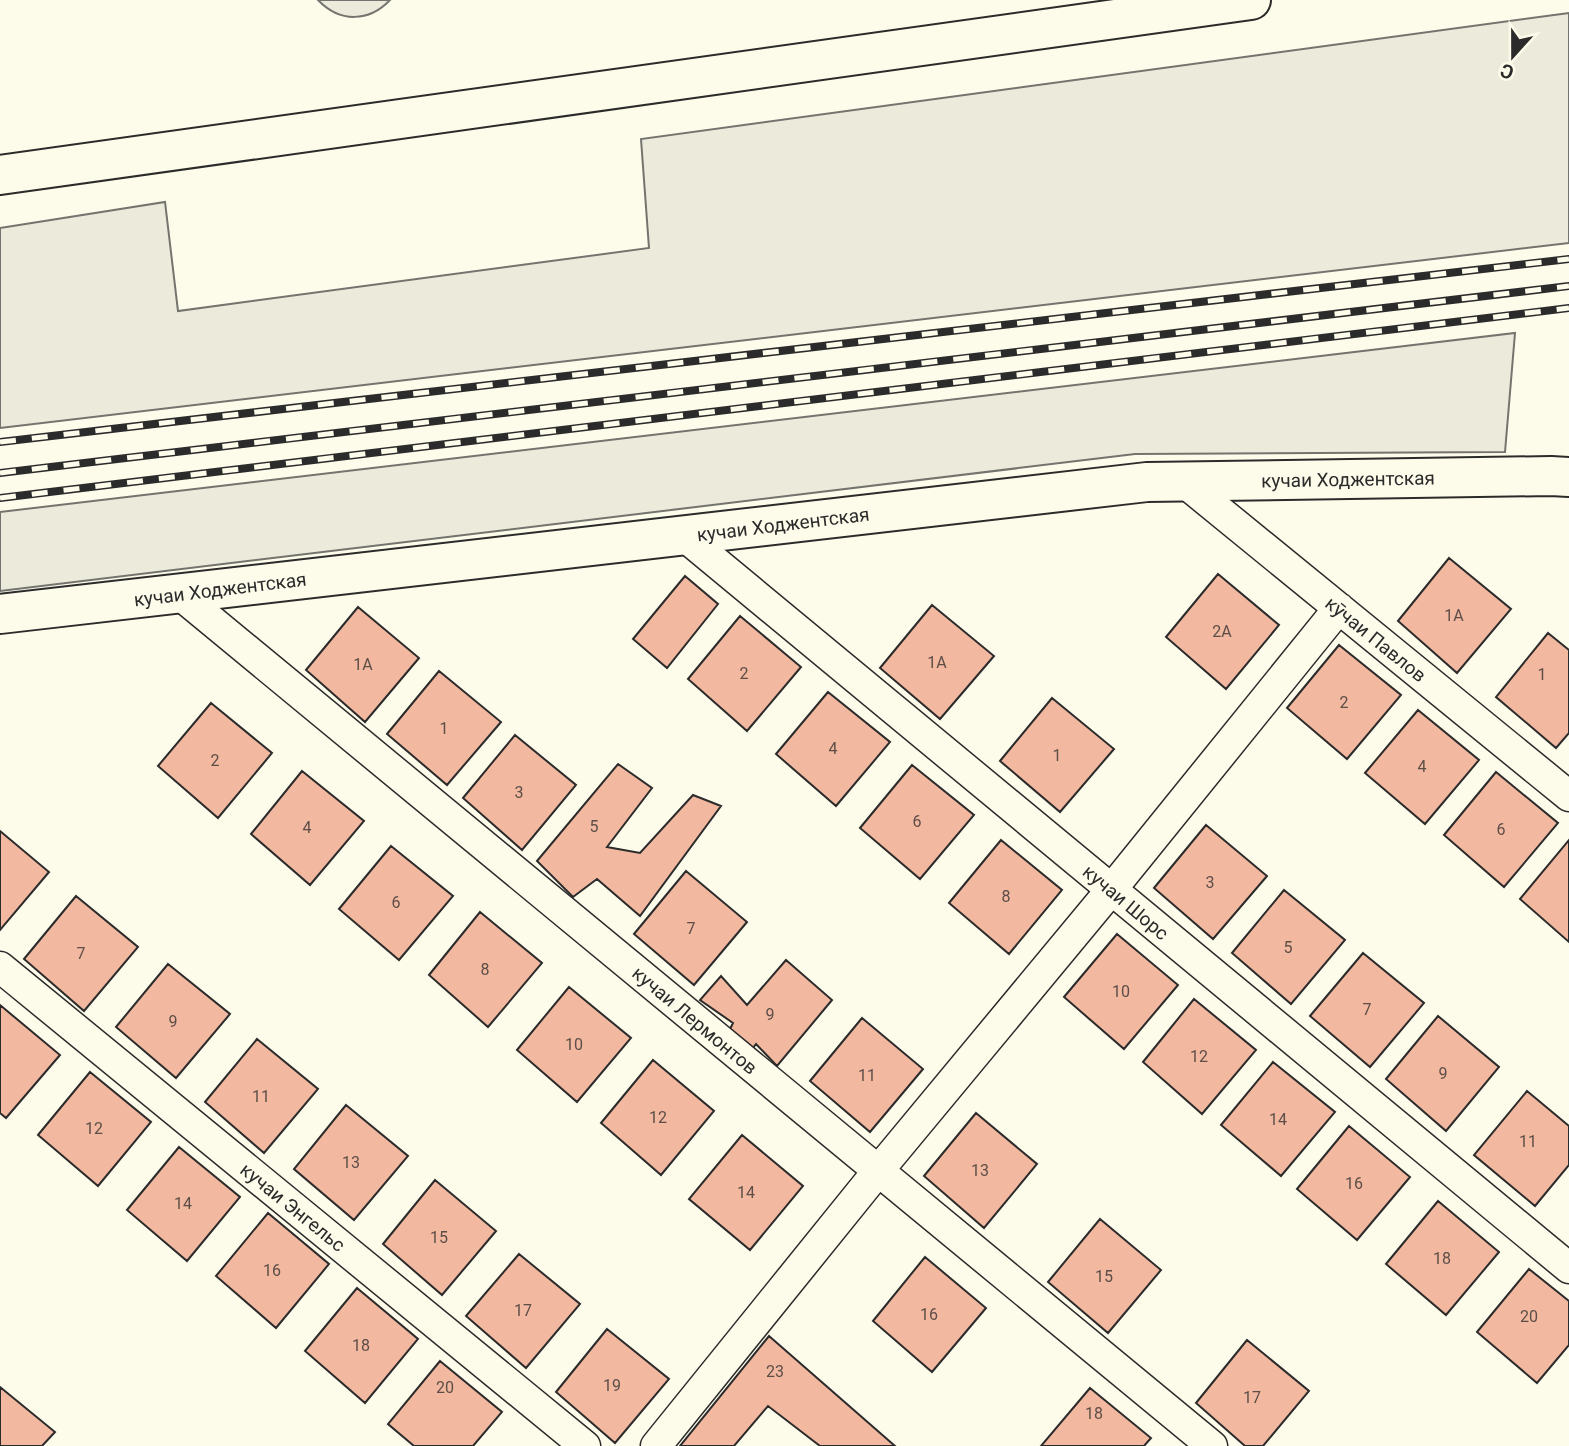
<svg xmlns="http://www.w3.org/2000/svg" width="1569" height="1446" font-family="Roboto,sans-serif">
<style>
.green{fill:#ecebdb;stroke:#74746e;stroke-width:2}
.building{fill:#f2b8a0;stroke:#2b2b2b;stroke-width:2}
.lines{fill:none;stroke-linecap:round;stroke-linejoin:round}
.street-casing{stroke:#2b2b2b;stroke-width:33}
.secondary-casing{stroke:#2b2b2b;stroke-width:42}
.street{stroke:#fdfbea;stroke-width:30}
.secondary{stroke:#fdfbea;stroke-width:38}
.rail-casing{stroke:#2b2b2b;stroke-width:8}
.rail{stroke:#fdfbea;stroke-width:5;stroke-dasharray:16;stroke-linecap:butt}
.labels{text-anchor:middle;stroke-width:5;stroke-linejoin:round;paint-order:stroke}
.number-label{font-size:16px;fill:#5d4e48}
.street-label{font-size:19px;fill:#2b2b2b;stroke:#fdfbea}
</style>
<rect width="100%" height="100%" fill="#fdfbea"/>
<path class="green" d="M318,0H390C369,22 340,23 318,0Z
M1569,13V243L0,428V228L165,202L178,311L649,248L641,139Z
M1515,333L1505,452L1135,454L0,591V512Z"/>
<path class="building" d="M1449,558L1511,609L1457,673L1398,621Z
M1218,574L1279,625L1226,689L1166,637Z
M685,576L718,604L667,668L633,639Z
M932,605L994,656L940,719L880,668Z
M358,607L419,658L365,722L306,670Z
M740,616L801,667L747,731L688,679Z
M1548,633L1569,650V733L1556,748L1496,697Z
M1339,645L1401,695L1347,759L1287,708Z
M439,671L501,722L447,785L387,734Z
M828,692L890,742L836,806L776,754Z
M1052,698L1114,749L1060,812L1000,761Z
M211,703L272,753L218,818L158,766Z
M1418,710L1479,760L1425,824L1365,773Z
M515,735L576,785L522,850L463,798Z
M618,764L652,788L607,847L640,853L693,795L721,806L640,916L597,879L573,897L537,861Z
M912,765L974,815L920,879L860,828Z
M302,771L364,821L310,885L251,834Z
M1496,772L1558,823L1504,887L1444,835Z
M1206,825L1267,876L1213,939L1154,888Z
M0,831L49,872L0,930Z
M1001,840L1062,890L1009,954L949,903Z
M1569,840V942L1520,899Z
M391,846L453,896L399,960L339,909Z
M686,871L747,922L694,985L634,934Z
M1284,890L1345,940L1291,1004L1232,953Z
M76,896L138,947L84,1011L24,959Z
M480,912L542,963L488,1027L429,975Z
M1117,934L1178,985L1124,1049L1064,997Z
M1363,953L1424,1003L1370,1067L1310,1016Z
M786,960L832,1000L777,1066L756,1044L750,1052L729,1031L733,1023L700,1000L721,976L747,1005Z
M168,964L230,1014L176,1078L116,1027Z
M569,987L631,1038L577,1102L517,1050Z
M1194,999L1256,1050L1202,1114L1143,1062Z
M0,1005L60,1055L6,1118L0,1113Z
M1438,1016L1499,1067L1446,1131L1386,1079Z
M862,1018L923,1069L870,1132L810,1081Z
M257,1039L318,1089L264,1153L205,1102Z
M653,1060L714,1111L661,1175L601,1123Z
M1273,1062L1335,1112L1281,1176L1221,1125Z
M90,1072L151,1122L98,1186L38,1135Z
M1527,1091L1569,1126V1165L1535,1206L1474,1155Z
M346,1105L408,1156L354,1220L294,1169Z
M976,1113L1037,1164L984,1228L924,1176Z
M1349,1126L1410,1177L1357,1240L1297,1189Z
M742,1135L803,1186L750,1250L689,1199Z
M179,1147L240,1197L187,1261L127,1210Z
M435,1180L496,1231L442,1295L383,1244Z
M1438,1201L1499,1252L1446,1315L1386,1264Z
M268,1213L329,1264L276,1328L216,1276Z
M1100,1219L1161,1270L1108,1333L1048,1282Z
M519,1254L580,1304L526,1368L466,1316Z
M925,1257L986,1308L932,1372L873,1321Z
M1529,1269L1569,1301V1345L1537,1383L1477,1332Z
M357,1288L418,1339L365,1403L305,1351Z
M607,1329L669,1379L615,1443L556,1392Z
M769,1336L895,1446H820L768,1406L734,1446H680Z
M1247,1340L1309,1391L1263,1446H1245L1196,1403Z
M440,1361L502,1412L473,1446H414L388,1424Z
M0,1387L55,1432L42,1446H0Z
M1090,1388L1151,1438L1144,1446H1041Z"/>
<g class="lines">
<g class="street-casing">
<path id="street" d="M1184,482L1569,796
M683,535L1569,1268
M178,593L1212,1446
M0,967L585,1446
M656,1446L878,1171L1111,890L1339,608"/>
</g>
<g class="secondary-casing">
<path id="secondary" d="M0,175L1251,0
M0,614L1147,482L1551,476L1569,477"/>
</g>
<use href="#street" class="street"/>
<use href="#secondary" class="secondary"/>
<g class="rail-casing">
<path id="rail" d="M0,442L1569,259
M0,473L1569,286
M0,498L1569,308"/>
</g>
<use href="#rail" class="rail"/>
</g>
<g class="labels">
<g class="number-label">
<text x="1454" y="621">1А</text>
<text x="1222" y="637">2А</text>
<text x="937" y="668">1А</text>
<text x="363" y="670">1А</text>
<text x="744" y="679">2</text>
<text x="1542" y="680">1</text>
<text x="1344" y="708">2</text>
<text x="444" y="734">1</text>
<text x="833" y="754">4</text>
<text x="1057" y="761">1</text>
<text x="215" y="766">2</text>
<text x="1422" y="772">4</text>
<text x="519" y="798">3</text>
<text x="917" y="827">6</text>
<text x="594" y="832">5</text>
<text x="307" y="833">4</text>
<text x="1501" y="835">6</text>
<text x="1210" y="888">3</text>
<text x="1006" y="902">8</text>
<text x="396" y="908">6</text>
<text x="691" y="934">7</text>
<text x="1288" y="953">5</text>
<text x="81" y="959">7</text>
<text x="485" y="975">8</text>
<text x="1121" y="997">10</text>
<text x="1367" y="1015">7</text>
<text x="770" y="1020">9</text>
<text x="173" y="1027">9</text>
<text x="574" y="1050">10</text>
<text x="1199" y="1062">12</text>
<text x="1443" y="1079">9</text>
<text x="867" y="1081">11</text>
<text x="261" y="1102">11</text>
<text x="658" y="1123">12</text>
<text x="1278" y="1125">14</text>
<text x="94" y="1134">12</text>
<text x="1528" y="1147">11</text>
<text x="351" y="1168">13</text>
<text x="980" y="1176">13</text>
<text x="1354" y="1189">16</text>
<text x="746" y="1198">14</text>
<text x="183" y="1209">14</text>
<text x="439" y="1243">15</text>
<text x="1442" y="1264">18</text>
<text x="272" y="1276">16</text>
<text x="1104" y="1282">15</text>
<text x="523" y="1316">17</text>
<text x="929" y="1320">16</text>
<text x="1529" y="1322">20</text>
<text x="361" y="1351">18</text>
<text x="775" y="1377">23</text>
<text x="612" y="1391">19</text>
<text x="445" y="1393">20</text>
<text x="1252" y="1403">17</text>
<text x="1094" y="1419">18</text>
</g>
<g class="street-label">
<text transform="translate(1348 479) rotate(-1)" y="7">кучаи Ходжентская</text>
<text transform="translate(783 524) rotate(-7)" y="7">кучаи Ходжентская</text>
<text transform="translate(220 589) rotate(-7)" y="7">кучаи Ходжентская</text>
<text transform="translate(1376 639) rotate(39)" y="7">кӯчаи Павлов</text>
<text transform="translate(1126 902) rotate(40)" y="7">кучаи Шорс</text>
<text transform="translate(695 1020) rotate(40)" y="7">кучаи Лермонтов</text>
<text transform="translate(293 1207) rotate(39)" y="7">кучаи Энгельс</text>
</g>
</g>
<g transform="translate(1513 56) rotate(201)" stroke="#fdfbea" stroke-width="5" paint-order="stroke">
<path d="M0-5L12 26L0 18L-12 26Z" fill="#2b2b2b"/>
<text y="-10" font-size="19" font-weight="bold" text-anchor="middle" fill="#2b2b2b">С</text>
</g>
</svg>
